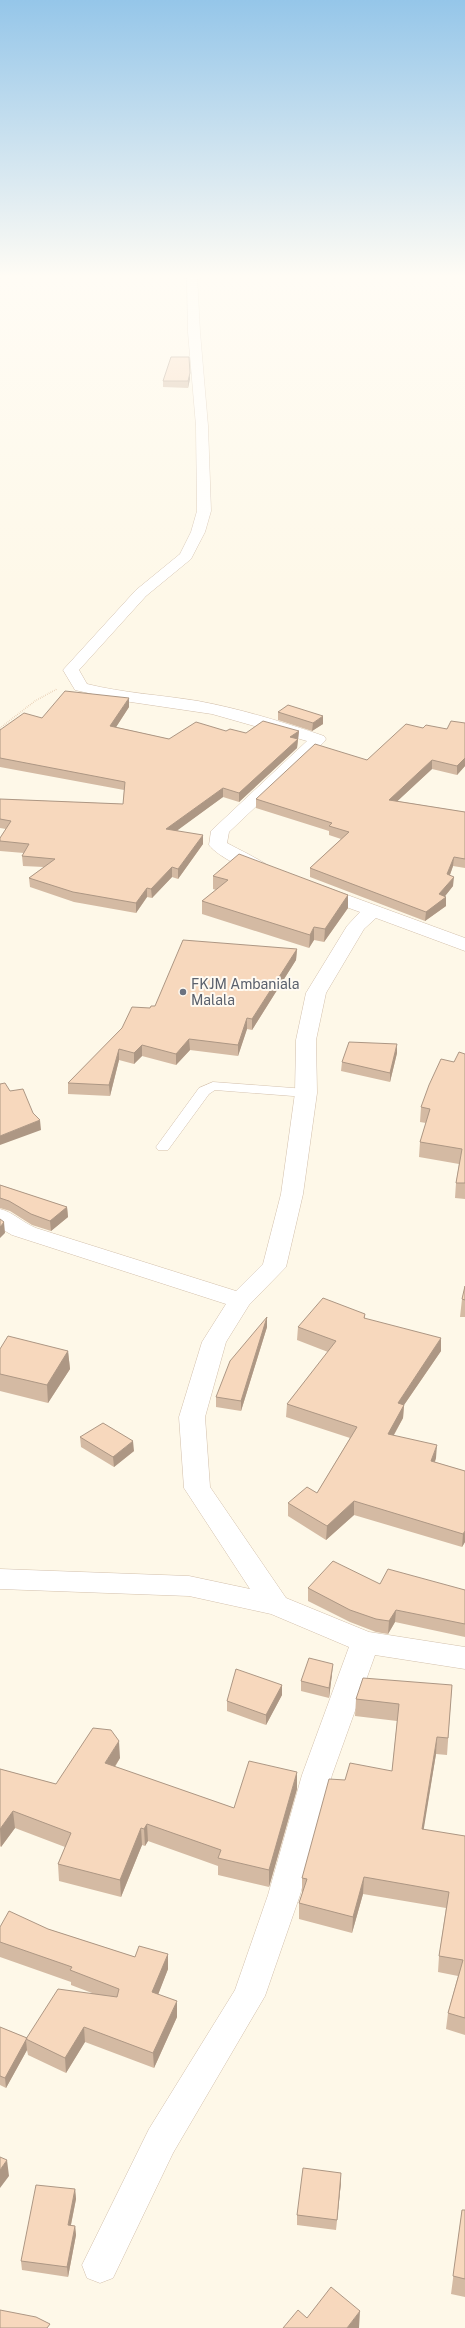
<svg xmlns="http://www.w3.org/2000/svg" width="465" height="2328" font-family="'Public Sans',sans-serif">
<style>
.lines{fill:none;stroke-linecap:round;stroke-linejoin:round}
.lane-casing{stroke:#d3c0ac;stroke-width:1}
.street-casing{stroke:#d3c0ac;stroke-width:1}
.path{stroke:#ddbc9f;stroke-width:1.5;stroke-dasharray:0.5 1.5;stroke-linecap:butt}
.lane{fill:#fff;fill-rule:evenodd}
.street{fill:#fff;fill-rule:evenodd}
.wall{fill:#d4baa3}
.shaded-wall{fill:#ad9784}
.building{fill:#f7d8bd;stroke:#ad9784}
.worship-dot{fill:#6b7280;stroke:#fffaf1;stroke-width:1.5}
.labels{text-anchor:middle;stroke-width:4;stroke-linejoin:round;paint-order:stroke}
.worship-label{font-size:14px;fill:#5b616d;stroke:#fffaf1;text-anchor:start}
</style>
<rect width="100%" height="100%" fill="#fef8e8"/>
<g class="lines">
<g class="lane-casing">
<path id="lane" d="M213,1082L306,1089L313,1093L306,1097L215,1090L209,1094L168,1150H158L156,1147L199,1088Z"/>
</g>
<g class="street-casing">
<path id="street" d="M187,275H197L200,332L208,426L211,511L205,532L191,559L146,596L79,670L87,684C123,693 161,695 198,701C241,709 283,722 324,736L326,739L324,742L229,832L227,843C236,848 269,864 272,869L269,873C255,876 218,857 209,845L211,831L307,741L212,714L124,701L75,690L63,670L136,590L180,554L191,532L197,511L196,426L188,332Z
M320,885L465,938V951L376,918L364,929L326,993L316,1040L317,1093L303,1194L286,1267L249,1305L226,1342L205,1417L210,1487L286,1598L369,1632L465,1647V1669L375,1655L332,1775L300,1895L265,1996L173,2153L113,2278L100,2283L87,2278L82,2265L149,2129L235,1990L268,1895L302,1775L349,1647L271,1614L189,1596L0,1589V1569L189,1576L250,1589L184,1488L179,1417L202,1342L226,1304L12,1235L0,1228V1209C13,1212 23,1223 36,1228L236,1291L263,1264L281,1194L295,1093L296,1040L306,993L347,926L360,912L313,895L311,891L313,887Z"/>
</g>
<path class="path" d="M0,728L35,701L57,689"/>
<use href="#lane" class="lane"/>
<use href="#street" class="street"/>
</g>
<path class="wall" d="M190,373V379L188,388L163,387V381Z
M129,707L116,727L169,739L226,731L246,733L299,731L297,748L239,802L223,797L177,830L203,844L178,879L172,877L152,898L147,897L136,913L74,902L30,887L29,878L44,867L23,866L22,856L24,853L0,851V838L6,829L0,828V799L123,804L124,790L0,767V730L42,718Z
M278,712L323,724L312,731L278,720Z
M465,723V766L457,775L432,769L397,801L465,812V868L453,866L450,875L453,886L445,896L446,906L425,921L310,877V868L341,839L329,835V831L256,808V799L367,760L423,728L447,729Z
M213,876L348,895V908L324,942L314,940L309,948L202,914V901L216,890L213,889Z
M297,949L296,960L252,1030L247,1029L238,1056L190,1050L176,1065L142,1056L134,1064L119,1060L110,1096L68,1094V1083L150,1008Z
M397,1053L390,1082L341,1071L342,1062Z
M465,1054V1199L455,1198L456,1183L459,1164L419,1157L420,1142L426,1123L420,1122L421,1107L454,1062Z
M0,1185L67,1207L68,1217L51,1231L32,1225L10,1211L0,1208Z
M465,1286V1317H460L462,1299Z
M365,1314V1319L441,1351L404,1405L403,1418L394,1435L436,1458L435,1462L465,1471V1542L462,1547L354,1515L326,1540L288,1516V1503L317,1493L350,1438L286,1417L287,1404L328,1352L297,1340L298,1327Z
M267,1317V1327L241,1411L216,1407V1397Z
M0,1349L68,1351L70,1369L48,1403L0,1391Z
M80,1437L134,1451L114,1467L81,1447Z
M380,1584L465,1590V1637L395,1622L388,1634L376,1632L350,1622L308,1601V1588Z
M332,1674L329,1698L301,1691V1681Z
M282,1685V1695L266,1725L227,1711V1701Z
M452,1685L447,1755L436,1754L423,1830L465,1836V2035L446,2029L448,2013L458,1976L438,1972L439,1956L446,1908L363,1894L352,1933L299,1919V1903L302,1894V1878L345,1780L392,1771L397,1721L355,1716L356,1699Z
M120,1758L115,1767L234,1808L297,1789L269,1887L218,1875V1866L148,1841L145,1846L142,1845L121,1897L59,1881L58,1864L65,1847L15,1828L1,1847L0,1846V1769L56,1784Z
M0,1927L48,1929L135,1957L168,1954V1969L158,1994L177,2017L154,2068L85,2042L66,2073L28,2055L27,2050L6,2088L0,2085V2027L27,2038L92,1993L71,1985V1982L0,1957Z
M341,2182L336,2230L297,2225V2215Z
M75,2189L76,2199L71,2225L75,2226L76,2235L68,2277L22,2270L21,2261Z
M462,2210H465V2297L451,2294Z"/>
<path class="shaded-wall" d="M190,373V379L188,388V381Z
M129,698V707L111,735L110,726Z
M323,716V724L312,731L313,723Z
M299,731L297,748L239,802V793L290,737Z
M465,758V766L457,775V766Z
M432,760V769L389,809V800Z
M223,788V797L167,838L166,829Z
M203,835V844L178,879V869Z
M454,857L453,866L447,883V874Z
M172,867V877L152,898L151,889Z
M454,877L453,886L442,900L446,897V906L425,921L426,912L439,894Z
M147,888V897L136,913V903Z
M348,895V908L324,942L325,929Z
M314,927V940L309,948L310,935Z
M297,949L296,960L252,1030V1019Z
M247,1018V1029L238,1056V1045Z
M189,1039L190,1050L176,1065V1054Z
M397,1044V1053L390,1082V1073Z
M142,1045V1056L134,1064V1053Z
M119,1049V1060L110,1096L109,1085Z
M40,1120L41,1130L0,1145V1136Z
M67,1207L68,1217L51,1231L50,1221Z
M4,1222L5,1233L0,1238V1227Z
M267,1317V1327L241,1411V1401Z
M441,1338V1351L404,1405L403,1418L387,1447L388,1434L398,1403Z
M68,1351L70,1369L48,1403L47,1385Z
M133,1441L134,1451L114,1467L113,1457Z
M437,1445L436,1458L430,1474L431,1461Z
M354,1501V1515L326,1540L327,1526Z
M465,1531V1542L462,1547L463,1534Z
M396,1610L395,1622L388,1634L389,1621Z
M333,1664L332,1674L329,1698V1688Z
M282,1685V1695L266,1725V1715Z
M437,1737L436,1754L421,1846L422,1829Z
M119,1741L120,1758L106,1780L105,1763Z
M297,1772V1789L269,1887V1870Z
M13,1811L15,1828L1,1847L0,1829Z
M147,1824L148,1841L145,1846L144,1829Z
M141,1828L142,1845L121,1897L120,1880Z
M364,1877L363,1894L352,1933L353,1917Z
M168,1954V1969L153,2008L152,1992Z
M177,2001V2017L154,2068L153,2053Z
M84,2027L85,2042L66,2073L65,2058Z
M26,2040L27,2050L6,2088L5,2078Z
M7,2160L9,2176L0,2188V2170Z
M341,2173V2182L336,2230L337,2220Z
M75,2189L76,2199L69,2234L68,2225Z
M75,2226L76,2235L68,2277L67,2267Z
M360,2311L359,2328H347Z"/>
<path class="building" d="M171,357H189L190,373L188,381H163Z
M65,691L129,698L110,726L169,739L196,722L226,731L230,729L246,733L263,721L299,731L290,737L298,739L239,793L223,788L166,829L203,835L178,869L172,867L151,889L147,888L136,903L73,892L29,878L55,859L22,856L29,844L0,841V838L11,821L0,819V799L123,804L125,782L0,758V730L24,713L42,718Z
M288,705L323,716L313,723L278,712Z
M451,721L465,723V758L457,766L432,760L389,800L465,812V859L454,857L447,874L454,877L439,894L446,897L426,912L310,868L349,832L329,826L332,823L256,799L315,744L367,760L406,724L423,728L426,725L447,729Z
M239,854L348,895L325,929L314,927L310,935L202,901L228,880L213,876Z
M183,940L297,949L252,1019L247,1018L238,1045L189,1039L176,1054L142,1045L134,1053L119,1049L109,1085L68,1083L122,1028L132,1007L150,1008L151,1006H155Z
M349,1042L397,1044L390,1073L342,1062Z
M459,1052L465,1054V1183H456L462,1149L420,1142L430,1109L421,1107L429,1085L441,1059L454,1062Z
M5,1083L10,1091L23,1089L33,1113L40,1120L0,1136V1084Z
M0,1185L67,1207L50,1221L31,1214L9,1201L0,1198Z
M0,1219L4,1222L0,1227Z
M465,1286V1300L462,1299Z
M323,1298L365,1314L364,1318L441,1338L398,1403L404,1405L388,1434L437,1445L431,1461L465,1471V1531L463,1534L354,1501L327,1526L288,1503L307,1487L317,1493L357,1427L287,1404L336,1341L298,1327Z
M267,1317L241,1401L216,1397L230,1361Z
M8,1336L68,1351L47,1385L0,1374V1349Z
M103,1423L133,1441L113,1457L80,1437Z
M333,1561L380,1584L388,1569L465,1590V1624L396,1610L389,1621L376,1619L350,1610L308,1588Z
M309,1658L333,1664L329,1688L301,1681Z
M236,1669L282,1685L266,1715L227,1701Z
M363,1678L452,1685L448,1738L437,1737L422,1829L465,1836V2018L448,2013L463,1960L439,1956L449,1892L364,1877L353,1917L299,1903L307,1879L302,1878L329,1779L345,1780L350,1763L392,1771L399,1704L356,1699Z
M93,1728L111,1730L119,1741L105,1763L234,1808L249,1761L297,1772L269,1870L218,1858L221,1850L147,1824L144,1829L141,1828L120,1880L58,1864L71,1833L13,1811L0,1829V1769L56,1784Z
M9,1911L48,1929L135,1957L139,1946L168,1954L152,1992L177,2001L153,2053L84,2027L65,2058L26,2039L58,1989L117,1997L119,1989L70,1970L72,1967L0,1942V1927Z
M0,2027L27,2038L5,2078L0,2076Z
M0,2157L7,2160L0,2170Z
M303,2168L341,2173L337,2220L297,2215Z
M36,2185L75,2189L68,2225L75,2226L67,2267L21,2261Z
M462,2210H465V2279L453,2276Z
M331,2287L360,2311L347,2328H283L298,2310L307,2318Z
M0,2310L36,2317L50,2324L47,2328H0Z"/>
<linearGradient id="sky" x2="0" y2="1"><stop stop-color="#95c6e9"/><stop offset="0.46" stop-color="#fffcf5"/><stop offset="1" stop-color="#fffcf5" stop-opacity="0"/></linearGradient>
<rect width="465" height="601" fill="url(#sky)"/>
<circle class="worship-dot" cx="183" cy="992" r="4"/>
<g class="labels">
<g class="worship-label">
<text x="191" y="989">FKJM Ambaniala<tspan x="191" dy="16">Malala</tspan></text>
</g>
</g>
</svg>
